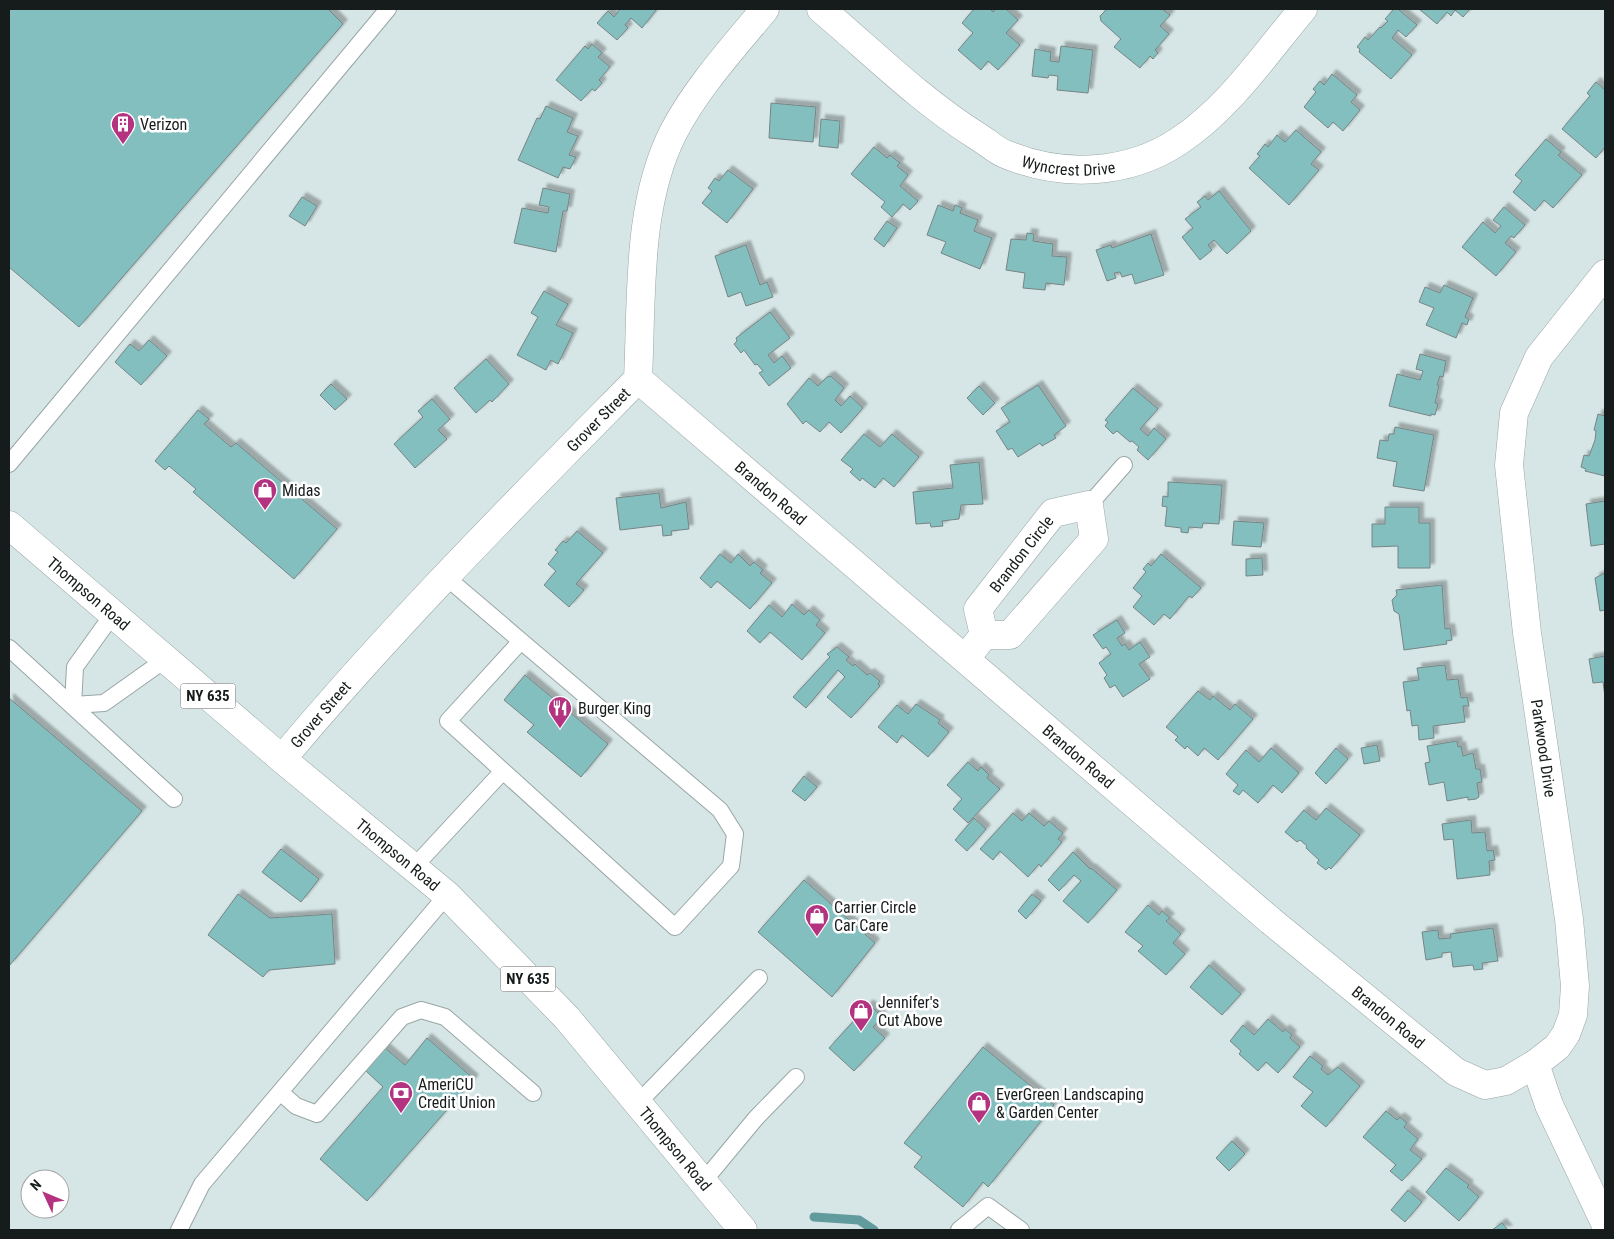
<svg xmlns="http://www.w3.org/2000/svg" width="1614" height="1239" font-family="'Roboto Condensed',sans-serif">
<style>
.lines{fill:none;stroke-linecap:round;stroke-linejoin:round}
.stream{stroke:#619b9d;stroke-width:9}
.building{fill:#84bfc0;stroke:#778484;filter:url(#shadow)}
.lane-casing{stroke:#99a6a6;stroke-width:18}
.street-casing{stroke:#99a6a6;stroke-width:29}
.primary-casing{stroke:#99a6a6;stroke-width:29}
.lane{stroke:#fff;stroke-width:16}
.street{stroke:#fff;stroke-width:28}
.primary{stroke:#fff;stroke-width:28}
.labels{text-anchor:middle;stroke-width:5;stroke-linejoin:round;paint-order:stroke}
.shield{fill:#fff;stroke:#5c5f5f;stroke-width:1}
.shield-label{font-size:15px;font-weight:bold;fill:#161b1b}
.poi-label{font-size:16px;fill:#161b1b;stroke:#fff;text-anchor:start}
.street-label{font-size:16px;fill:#161b1b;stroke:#fff}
</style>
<defs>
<filter id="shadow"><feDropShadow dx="4.5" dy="-4.5" stdDeviation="1" flood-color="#0004"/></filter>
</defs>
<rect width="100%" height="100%" fill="#d6e5e5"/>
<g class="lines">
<path class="stream" d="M814,1217L859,1220L874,1230"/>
</g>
<path class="building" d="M9,9H328L343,24L79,327L9,267Z
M620,9H657L642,28L631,18L625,25L628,28L617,40L597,23L608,11L614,17Z
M974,9H990L993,12L996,9H1006L1018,20L1006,33L1020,45L998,70L988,61L981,70L958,50L973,33L962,23Z
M1107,9H1162L1170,15L1160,26L1169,34L1155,50L1158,53L1153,59L1150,56L1140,68L1114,47L1121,39L1101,21L1100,16Z
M1394,9H1398L1417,25L1406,37L1398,30L1392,38L1412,55L1391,79L1359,52L1360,49L1357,47L1365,37L1368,40L1380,27L1381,28L1388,21L1385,19Z
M1419,9H1470L1463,17L1455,10L1451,16L1447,12L1437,24Z
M592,44L602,53L598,57L610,67L599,80L602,83L595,91L592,89L581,101L556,80L585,46L588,49Z
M1061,46L1093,50L1088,93L1057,90L1058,76L1049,75L1048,78L1032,76L1035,49L1051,52L1050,61L1059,62Z
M1332,74L1357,95L1351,102L1360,110L1343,131L1333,122L1328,128L1304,107L1316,92L1313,89L1320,81L1324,85Z
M1596,82L1605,90V147L1596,158L1562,129L1590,96L1587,93Z
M771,103L816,107L813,142L769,138Z
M546,106L573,118L567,132L578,136L569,155L576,157L570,169L563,167L558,178L518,160L537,118L540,119Z
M821,119L840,121L838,148L819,146Z
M1296,130L1321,152L1311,164L1319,170L1289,205L1249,168L1260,156L1257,154L1265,144L1268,147L1277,135L1285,142Z
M1546,139L1561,152L1558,155L1582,175L1553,208L1544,200L1535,211L1513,192L1522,181L1515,175Z
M874,147L887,158L890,155L900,163L897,166L908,175L900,186L918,201L910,210L903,204L892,217L881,207L885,202L851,174Z
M728,170L753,189L727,223L702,203L712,191L708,188L715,178L719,181Z
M543,188L570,194L567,211H563L556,252L514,243L522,208L548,213L549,207L539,205Z
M1219,191L1251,231L1227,254L1214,240L1208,245L1212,250L1200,260L1182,237L1193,228L1185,219L1201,207L1197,202L1205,196L1208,200Z
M302,197L317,206L305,226L289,216Z
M938,205L953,211L955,205L962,208L960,213L978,220L974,231L992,238L980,269L941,253L946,242L927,235Z
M1504,207L1525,225L1514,238L1511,236L1505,243L1516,252L1496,276L1462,247L1483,222L1495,233L1501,226L1493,220Z
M887,221L897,228L884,247L874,239Z
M1027,233L1034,234L1033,241L1053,244L1052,256L1067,257L1064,285L1046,283L1045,290L1023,288L1025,273L1006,270L1011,239L1026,240Z
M1151,234L1164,275L1135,284L1132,274L1122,277L1120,272L1114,273L1116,278L1107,281L1096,250L1111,245L1112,248Z
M746,245L760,285L767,282L773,297L746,306L741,292L728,297L715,256Z
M1444,285L1473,298L1465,317L1469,319L1467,325L1462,323L1456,338L1426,325L1434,308L1419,302L1425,287L1440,293Z
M544,291L568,304L556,325L573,333L558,364L551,360L546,370L517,355L538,317L531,313Z
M770,312L790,338L768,355L774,363L782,356L791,368L769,386L759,373L763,371L757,364L755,365L744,350L741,353L734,344L737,341L736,338Z
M149,340L167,356L141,385L115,362L130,344L139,351Z
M1420,354L1446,361L1443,377L1440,376L1437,385H1439L1435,403L1438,404L1435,415L1431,414V416L1389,406L1397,374L1420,380L1423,371L1416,369Z
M486,359L509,384L492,402L490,400L476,413L454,388Z
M831,376L844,388L835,400L841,406L850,396L863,408L841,433L829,422L820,432L806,421L803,424L787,404L809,378L818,386L827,377Z
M331,384L347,399L335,410L320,395Z
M1038,385L1066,426L1054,435L1056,438L1042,446L1040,443L1018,457L1012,448L1008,450L996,431L1010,422L1001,408Z
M979,386L995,403L983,415L967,398Z
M1133,388L1158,409L1140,429L1148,436L1154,428L1166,439L1148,460L1137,450L1139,447L1132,441L1130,442L1117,431L1113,434L1105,426L1108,422L1105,420Z
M432,399L450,419L438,430L447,439L415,468L394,444L423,417L418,411Z
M198,410L209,419L204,424L231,447L236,443L337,529L294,579L193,492L196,489L169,466L165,470L155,461Z
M1598,414L1605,416V476L1585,471L1586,469L1581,467L1584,455L1589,456L1595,440L1596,431L1594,430Z
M1395,427L1434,435L1424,491L1393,486L1397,462L1377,458L1380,440L1388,441L1389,434H1394Z
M864,434L880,447L892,434L919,457L894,487L883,478L875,488L862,478L860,481L850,472L853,469L841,460Z
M979,462L983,504L961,505L959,519L942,521L943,526L931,527L930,523L916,524L913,492L953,488L950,465Z
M1168,482L1222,485L1219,524L1203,523L1202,528L1189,527L1188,533L1181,532V528L1165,526L1167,507L1162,506L1163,496L1168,497Z
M659,493L661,508L686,502L689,529L671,531L672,535L663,536L662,525L620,530L616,498Z
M1605,501V544L1591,546L1586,504Z
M1385,507H1419V523H1430V568H1398V546L1372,547V524H1385Z
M1234,521L1264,523L1261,547L1232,545Z
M577,531L603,553L576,584L584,590L569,607L544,585L556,571L548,564L558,552L555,550L563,541L566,543Z
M720,554L731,563L738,554L750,566L754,562L763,570L760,573L772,583L750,609L717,581L711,588L700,578Z
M1161,554L1201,588L1192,598L1189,596L1170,619L1164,614L1154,625L1133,607L1142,596L1133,588L1146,572L1143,569L1148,563L1151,566Z
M1262,558L1263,575L1246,576V559Z
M1605,573V610L1600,611L1595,578Z
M1442,585L1445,629L1450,628L1452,640L1446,641L1447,644L1404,650L1399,614L1394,611L1392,600L1397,595L1396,590Z
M792,604L804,615L809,610L820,620L816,625L825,633L802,660L770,632L760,643L747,631L769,605L782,617Z
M1117,620L1125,633L1117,638L1122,646L1125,644L1129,650L1140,642L1150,657L1139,664L1150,679L1123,697L1115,685L1110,688L1104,678L1107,675L1099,663L1111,654L1106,647L1103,649L1093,635Z
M837,647L849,657L846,660L853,666L855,664L867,675L870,673L880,681L878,684L880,686L851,718L827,697L845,677L838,670L806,708L793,697L830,657L827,654Z
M1605,656V697L1603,682L1593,683L1589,659Z
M1445,665L1447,680L1458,679L1461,698L1467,697L1469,706H1463L1465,722L1433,726L1434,738L1419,740L1418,725L1412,726L1410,710L1407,711L1403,682L1419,680L1417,668Z
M525,675L608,744L581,777L527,732L534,725L504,700Z
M1198,691L1210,700L1213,696L1230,710L1235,704L1253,719L1218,760L1204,748L1198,756L1187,746L1185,749L1175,740L1178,737L1166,727Z
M9,698L142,811L9,966Z
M916,704L940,720L938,723L949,732L928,757L902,735L897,743L878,727L897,705L908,714Z
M1457,741L1458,747L1461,746L1463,756L1473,753L1476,769H1480L1482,782L1477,783L1479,797L1476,799L1468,800V797L1447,801L1444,782L1429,785L1425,763L1430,762L1427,746Z
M1377,745L1380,761L1364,764L1361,748Z
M1271,748L1299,773L1282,793L1273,785L1258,803L1243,790L1239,795L1233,791L1238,785L1226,774L1246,750L1259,762Z
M1336,748L1348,759L1326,784L1315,773Z
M968,762L978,771L981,767L989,775L987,778L1000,789L968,823L953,809L962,799L947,785Z
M804,776L817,787L805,801L792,791Z
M1326,808L1360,835L1331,869L1329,867L1326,870L1317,863L1319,860L1306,848L1307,846L1300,840L1297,842L1285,832L1304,810L1316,820Z
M1013,813L1022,821L1029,813L1044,826L1049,821L1063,833L1058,839L1062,842L1041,867L1039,864L1028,877L1000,851L993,860L980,849Z
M974,818L986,829L967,851L955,840Z
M1471,820L1472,833L1485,832L1487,851L1493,850L1495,860L1489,861L1490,875L1457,879L1453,839L1444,840L1442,824Z
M281,849L319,879L301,902L262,872Z
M1073,852L1090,869L1091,868L1117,890L1088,923L1063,901L1081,881L1074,875L1059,891L1048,880Z
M804,880L875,943L832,997L758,932Z
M238,894L270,918L332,914L335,964L269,970L263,977L208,935Z
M1032,894L1041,901L1026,919L1018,911Z
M1148,905L1159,915L1162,911L1170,918L1166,921L1181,934L1173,943L1185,954L1166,975L1138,951L1143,946L1125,932Z
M1493,928L1498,961L1482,963L1483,969L1474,970L1473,965L1453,967L1451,952L1442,953V957L1426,960L1422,932L1438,930L1439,939L1451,938L1450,934Z
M1209,965L1241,994L1222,1015L1190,987Z
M869,1004L882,1017L873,1027L885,1038L854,1071L829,1048Z
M1268,1019L1283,1032L1285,1029L1292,1035L1290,1038L1300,1047L1278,1073L1266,1062L1258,1071L1239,1054L1241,1051L1230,1041L1243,1025L1254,1035Z
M427,1038L474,1079L367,1201L320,1159L383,1087L365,1070L384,1047L405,1065Z
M983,1047L1054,1105L988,1187L983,1182L963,1207L914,1167L922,1157L904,1143Z
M1310,1056L1323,1066L1321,1069L1328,1075L1338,1067L1360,1086L1326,1127L1301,1106L1313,1092L1293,1077Z
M1386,1111L1397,1120L1400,1117L1407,1123L1404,1127L1418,1139L1410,1150L1422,1159L1402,1181L1390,1171L1396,1165L1363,1137Z
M1232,1141L1245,1154L1229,1171L1216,1158Z
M1446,1168L1469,1185L1467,1187L1479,1197L1459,1221L1426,1192Z
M1408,1190L1422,1202L1405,1222L1391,1210Z
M1502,1223L1508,1230H1492Z"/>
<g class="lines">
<g class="lane-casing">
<path id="lane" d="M9,464L388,9
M1089,505L1124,465
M113,614L75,667L73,705L104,703L166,659
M9,648L174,799
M503,771L675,927L731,866L735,834L720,810L521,641
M413,868L503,771L448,721L521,641L446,577
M280,1092L296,1106L317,1114L402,1017L421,1010L445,1017L533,1093
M638,1103L759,978
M703,1182L756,1118L796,1077
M179,1230L202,1184L447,895
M959,1230L988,1206L1021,1230"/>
</g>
<g class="street-casing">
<g id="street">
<path id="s1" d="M821,9C872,52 920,100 977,136C986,141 995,150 1005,154C1062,178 1128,175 1179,141C1229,108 1265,54 1303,9"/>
<path id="s2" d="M1605,274L1539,357L1514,413L1509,465L1527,633L1569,919L1575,986L1573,1015L1566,1034L1557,1047L1535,1064L1549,1105L1605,1223"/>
<path id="s3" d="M638,379L1271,921L1456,1072L1485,1085L1506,1081L1535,1064"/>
<path id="s4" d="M966,658L984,635L978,609L1053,513L1089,505L1094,539L1010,635H984"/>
<path id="s5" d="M282,759C393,626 517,502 638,379C642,299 636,204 674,131C697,87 733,48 765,9"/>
</g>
</g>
<g class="primary-casing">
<g id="primary">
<path id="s6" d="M9,525L282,759L447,895L567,1018L743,1230"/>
</g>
</g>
<use href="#lane" class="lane"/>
<use href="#street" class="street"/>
<use href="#primary" class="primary"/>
</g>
<defs>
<g id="building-pin" transform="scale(1.25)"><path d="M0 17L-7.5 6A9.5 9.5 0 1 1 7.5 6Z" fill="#b33381" stroke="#fff"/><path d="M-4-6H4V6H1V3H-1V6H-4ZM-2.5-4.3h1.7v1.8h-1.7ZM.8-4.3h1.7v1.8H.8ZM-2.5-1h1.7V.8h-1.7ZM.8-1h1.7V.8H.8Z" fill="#fff"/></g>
<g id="shop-pin" transform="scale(1.25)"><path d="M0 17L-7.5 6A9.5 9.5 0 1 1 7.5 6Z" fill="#b33381" stroke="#fff"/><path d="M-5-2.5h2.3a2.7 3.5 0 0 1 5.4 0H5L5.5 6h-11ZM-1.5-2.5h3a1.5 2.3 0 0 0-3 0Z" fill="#fff"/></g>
<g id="restaurant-pin" transform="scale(1.25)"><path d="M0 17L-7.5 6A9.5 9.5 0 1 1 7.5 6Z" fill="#b33381" stroke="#fff"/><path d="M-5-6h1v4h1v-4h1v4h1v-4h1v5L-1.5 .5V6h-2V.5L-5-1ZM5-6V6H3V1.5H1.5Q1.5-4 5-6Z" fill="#fff"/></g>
<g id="bank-pin" transform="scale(1.25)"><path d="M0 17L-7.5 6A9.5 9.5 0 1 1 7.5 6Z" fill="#b33381" stroke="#fff"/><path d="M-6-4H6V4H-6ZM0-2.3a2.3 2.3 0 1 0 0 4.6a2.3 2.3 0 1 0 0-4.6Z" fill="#fff"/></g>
</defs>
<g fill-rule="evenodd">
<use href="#building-pin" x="123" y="124"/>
<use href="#shop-pin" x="265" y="490"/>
<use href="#restaurant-pin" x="560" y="708"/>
<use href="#shop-pin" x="817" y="916"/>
<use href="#shop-pin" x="861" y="1011"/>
<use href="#bank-pin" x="401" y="1093"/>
<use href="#shop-pin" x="979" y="1103"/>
</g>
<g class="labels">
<g class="shield">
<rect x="180.5" y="683.5" width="55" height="25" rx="4"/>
<rect x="500.5" y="966.5" width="55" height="25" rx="4"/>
</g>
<g class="shield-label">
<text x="208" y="701">NY 635</text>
<text x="528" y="984">NY 635</text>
</g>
<g class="poi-label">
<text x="140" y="130">Verizon</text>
<text x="282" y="496">Midas</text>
<text x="578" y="714">Burger King</text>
<text x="834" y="913">Carrier Circle<tspan x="834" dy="18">Car Care</tspan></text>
<text x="878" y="1008">Jennifer's<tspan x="878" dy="18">Cut Above</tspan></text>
<text x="418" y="1090">AmeriCU<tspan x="418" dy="18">Credit Union</tspan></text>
<text x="996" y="1100">EverGreen Landscaping<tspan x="996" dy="18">&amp; Garden Center</tspan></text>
</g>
<g class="street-label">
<text dy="6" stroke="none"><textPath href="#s1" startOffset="300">Wyncrest Drive</textPath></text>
<text dy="6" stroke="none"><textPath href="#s5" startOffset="464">Grover Street</textPath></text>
<text dy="6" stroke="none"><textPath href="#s3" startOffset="175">Brandon Road</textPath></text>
<text dy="6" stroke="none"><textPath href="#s4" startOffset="126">Brandon Circle</textPath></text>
<text dy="6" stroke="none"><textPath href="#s6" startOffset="105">Thompson Road</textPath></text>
<text dy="6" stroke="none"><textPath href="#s5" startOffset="59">Grover Street</textPath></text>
<text dy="6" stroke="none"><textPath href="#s2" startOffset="505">Parkwood Drive</textPath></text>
<text dy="6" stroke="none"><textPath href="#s3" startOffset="580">Brandon Road</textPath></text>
<text dy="6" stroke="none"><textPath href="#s6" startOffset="510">Thompson Road</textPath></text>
<text dy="6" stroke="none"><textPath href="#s3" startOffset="985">Brandon Road</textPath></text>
<text dy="6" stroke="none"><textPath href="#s6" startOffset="915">Thompson Road</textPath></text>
</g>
</g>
<rect width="1614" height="1239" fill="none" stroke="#161b1b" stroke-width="20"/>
<g transform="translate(45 1194) rotate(314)"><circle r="24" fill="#ffffff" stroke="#a2a4a4"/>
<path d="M0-4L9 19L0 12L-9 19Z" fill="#b33381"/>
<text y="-8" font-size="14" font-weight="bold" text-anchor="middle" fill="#161b1b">N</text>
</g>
</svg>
